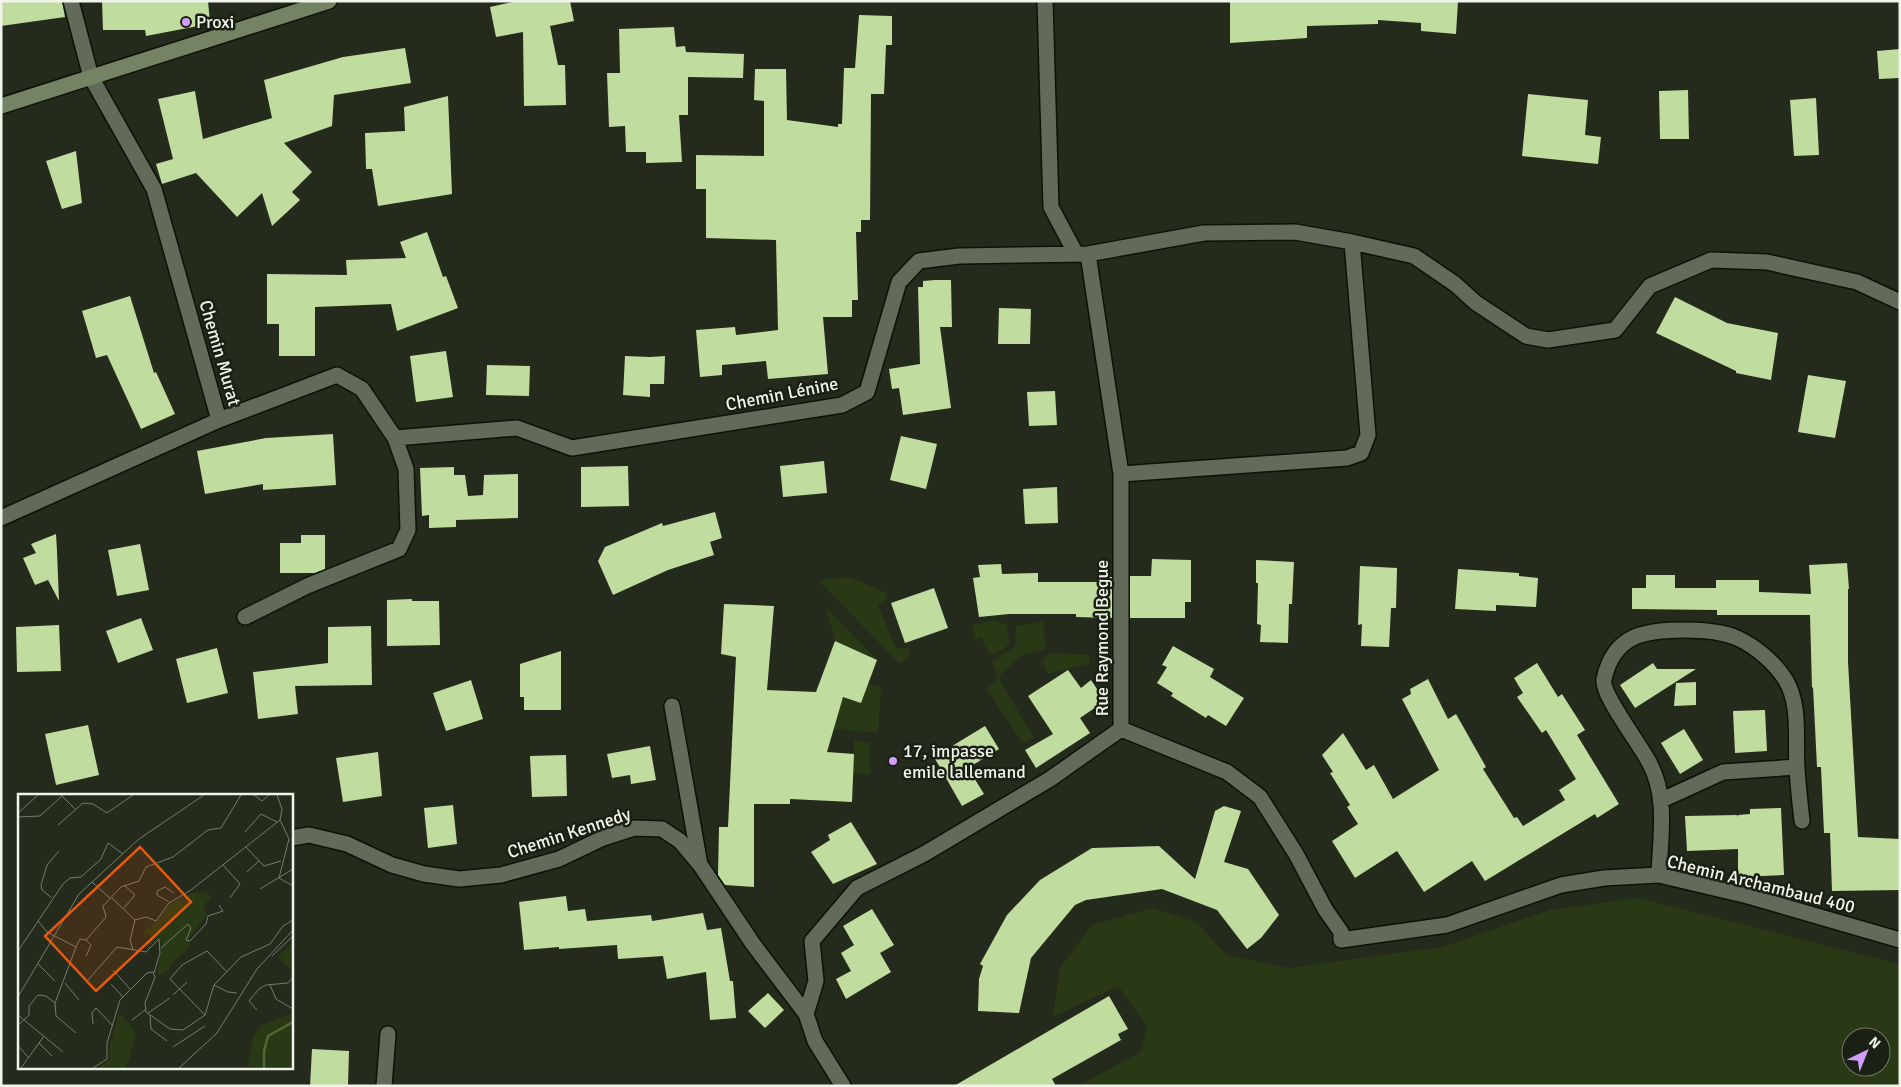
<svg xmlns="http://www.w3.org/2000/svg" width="1901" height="1087" font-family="Signika,sans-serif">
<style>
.green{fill:#2a3915;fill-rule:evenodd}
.building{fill:#c0dc9f}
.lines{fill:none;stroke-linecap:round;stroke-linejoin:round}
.street-casing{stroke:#0d1206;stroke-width:18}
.secondary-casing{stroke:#0d1206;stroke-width:18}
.street{stroke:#626a5a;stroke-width:15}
.secondary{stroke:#748363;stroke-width:15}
.poi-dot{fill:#d19dfe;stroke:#1a2013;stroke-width:2}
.labels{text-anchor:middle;stroke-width:5;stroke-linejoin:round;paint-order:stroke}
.poi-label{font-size:18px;fill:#f0f4eb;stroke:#1a2013;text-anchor:start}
.street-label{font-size:18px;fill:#f0f4eb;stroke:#1a2013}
.inset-river{fill:none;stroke:#516831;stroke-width:2.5}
.inset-road{fill:none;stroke:#767b6f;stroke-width:1}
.view{fill:#e8590c;fill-opacity:0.15;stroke:#e8590c;stroke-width:2.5}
.inset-edge{fill:none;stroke:#f0f4eb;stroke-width:2.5}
</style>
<rect width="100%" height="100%" fill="#242a1c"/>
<path class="green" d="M850,577L886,593L887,600L878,605L896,648H910L908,659L900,664L818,580Z
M826,607L877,660L835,641Z
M994,620L1007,625L1010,643L1003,650L991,655L984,644L982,637L975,639L972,626Z
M1043,622L1046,649L1021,656L998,677L1034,738L1023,743L987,690L998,677L992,661L1015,647L1016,626Z
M1050,653L1089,655V664L1048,674L1042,660Z
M868,684L881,687L878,733L833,729L843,697L861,703Z
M854,741L870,743V774H853Z
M1638,898L1900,964V1086H1078L1141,1052L1147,1025L1118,986L1053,1017L1060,968L1092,925L1152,908L1197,922L1226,955L1289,968L1442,947L1550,910ZM1851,1037H1881V1067H1851Z"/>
<path class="building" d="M1,1H62L65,17L1,26Z
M102,1H208L210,22L198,26L146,36L145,30H103Z
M517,1H570L574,21L550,26L558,65H565L566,105L524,106L523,32L496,37L490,7Z
M1230,1H1458L1456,34L1421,31V23L1378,20V24L1307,26V38L1230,43Z
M859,15L892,16V45H886L884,94H871L870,220H861V232H856L858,300H852V317H823L828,374L768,379L766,361L722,365V375L700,377L696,330L735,327L736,335L778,330L776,240L706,238V189H696V155L764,156V101L754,100L755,69H786L787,120L838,127V124H842L844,68H855Z
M674,27L676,47L685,46L686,52L744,54L743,78L688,77V115H679L682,162L646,163V152H626L625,126L609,127L607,73H620L619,29Z
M405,48L411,83L334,95L332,126L284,143L312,172L292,192L300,200L272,226L262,193L237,217L196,173L162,184L156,164L173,159L158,99L195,91L203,139L272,118L264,80L343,57Z
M1900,49V78L1879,79L1877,51Z
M1688,90L1689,139H1660L1659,91Z
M1528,94L1588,100L1585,135L1601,137L1598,164L1522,156Z
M448,96L452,194L378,206L372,169H366L365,133L405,131L404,107Z
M1816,98L1819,155L1794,156L1790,100Z
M76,151L82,203L62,209L46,161Z
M427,232L443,277L446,276L458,308L397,331L391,304L315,307V356H279V324H267V274L347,275L346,260L406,258L400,242Z
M935,280H951L952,327H940L951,408L903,415L899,388L892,389L889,369L920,364L918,287H923V281Z
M130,296L154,373L156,372L175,414L141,429L107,355L96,358L82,311Z
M1675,297L1727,323L1778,333L1771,380L1736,373V371L1656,333Z
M999,308L1031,309L1030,344H998Z
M446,351L453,397L416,402L410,356Z
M625,356L650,357L665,356L664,384H650V397L623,395Z
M487,365L530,366L529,396L486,395Z
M1808,375L1846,381L1835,438L1798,432Z
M1055,391L1057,425L1029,426L1027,392Z
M333,434L336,485L263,490V484L205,494L197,451L266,438Z
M901,436L937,444L926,489L890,480Z
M824,461L827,493L783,497L780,466Z
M628,466L629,506L581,507V467Z
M454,467V475H465L468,496L483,495L484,475L518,474V518L456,520V527L429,528V515L422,516L420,468Z
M1057,487L1058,523L1025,524L1023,489Z
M715,512L722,538L710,542L714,555L668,570L613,595L598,561L605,547L662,523L663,526Z
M56,534L57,551L59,601L48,580L35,585L23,558L36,553L31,544Z
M301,535H325V569L315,573H280V543H301Z
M140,544L149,590L117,596L108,550Z
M1152,559L1191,560V602H1185V618H1130V576H1151Z
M1256,560L1294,562L1292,604H1289L1288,643L1260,642L1261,625L1257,624L1258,583H1256Z
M1847,563L1849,589H1848V662L1858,837L1900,839V890L1832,891L1830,833H1824L1821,767H1817L1813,687L1812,688L1810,615H1717V610L1632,609V588H1646V575H1675V588H1716V580H1759V592L1811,594L1809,565Z
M1001,564L1002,574L1038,573V582H1099V577H1112V618L1076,617V614H1009L979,617L973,578L980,577L978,565Z
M1360,566L1397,568L1396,608H1391L1389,647L1361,646L1362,624L1358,625Z
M1458,569L1519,573V576L1538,578L1536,607L1496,605V611L1455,609Z
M934,588L948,628L905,643L891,603Z
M412,599V601H439L440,645L387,646V600Z
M724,604L774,606L767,690L816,692L835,641L877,660L861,703L843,697L827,752L854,754L852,802L790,799V804H754V887L725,885L718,875L719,827H728L736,657L721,654Z
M141,618L153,650L118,663L106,631Z
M59,625L61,671L17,672L16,627Z
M371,626L372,685L295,686L298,714L258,719L253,672L328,663V627Z
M1173,646L1214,669L1210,677L1244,698L1226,726L1208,715L1206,718L1171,696L1173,693L1157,683L1167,667L1162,665Z
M217,648L228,693L187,703L176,659Z
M561,651V710H524V697H520V664Z
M1537,663L1558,697L1562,694L1585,730L1577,735L1619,804L1597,818L1595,814L1485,881L1472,861L1424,892L1397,851L1355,878L1332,841L1358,824L1347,807L1350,805L1330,773L1333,772L1322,755L1343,733L1366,770L1374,765L1393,799L1439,770L1402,699L1411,694L1410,689L1428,679L1448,719L1456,714L1486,767L1483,769L1514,818L1517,817L1523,826L1565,800L1559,790L1576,779L1546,730L1542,733L1517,697L1523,693L1514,678Z
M1653,663L1657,669H1696L1635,708L1620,685Z
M1068,670L1081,688L1091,680L1105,701L1080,718L1090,733L1036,768L1025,750L1053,734L1028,696Z
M471,680L483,719L446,731L433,693Z
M1696,682V705L1674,706L1676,683Z
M1765,710L1767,751L1735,753L1733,711Z
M88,725L99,775L56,785L45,734Z
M985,726L999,749L968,768L984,794L962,806L934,757Z
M1684,729L1703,760L1680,774L1661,743Z
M650,746L656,780L631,784L630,775L612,778L607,754Z
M378,752L382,796L343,802L336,758Z
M566,755L567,796L532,797L530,756Z
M453,805L457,844L428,848L424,808Z
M1224,806L1241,811L1224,862L1248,869L1279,915L1261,938L1247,949L1217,910L1162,889L1086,900L1075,905L1031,958L1019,1013L978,1011L979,979L983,966L980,964L1007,915L1040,880L1092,848L1159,846L1195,879L1215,811Z
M1781,808L1784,875L1738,877V849L1687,851L1685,816L1737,815L1738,817V815L1750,814V809Z
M851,822L877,864L833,884L811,852L830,840L828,835Z
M566,896L568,911L585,909L587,921L651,915L652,921L703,913L707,930L721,928L730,981H733L736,1018L710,1020L706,972L667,979L663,956L618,959L617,945L559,949V947L524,950L519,902Z
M872,909L894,945L880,953L891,972L846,999L836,979L851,971L841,953L854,945L843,926Z
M768,993L784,1010L765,1028L748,1011Z
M1109,996L1128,1029L1118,1034L1121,1040L1052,1079L1056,1086H954Z
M312,1049L349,1051L348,1086H310Z"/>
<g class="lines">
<g class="street-casing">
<path id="street" d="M71,1L91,77L154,189L219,420
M1045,1L1051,207L1076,254
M1088,254L1121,474V729
M395,438L517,428L572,448L842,405L867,392L899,282L919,261L959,256L1088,254L1204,233L1295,232L1352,242L1414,256L1455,284L1476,303L1526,336L1548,340L1615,330L1650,286L1711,260L1767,262L1857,282L1900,302
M1121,474L1347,458L1361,453L1368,435L1352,242
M1,518L219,420L337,375L362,389L395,438L406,469L408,530L399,549L307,586L245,617
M672,706L700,865
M1121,729L1227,772L1260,797L1296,854L1325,909L1341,932V940L1447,925L1561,885L1604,878L1659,875L1748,896L1900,940
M1662,800L1723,772L1797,767
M291,838L309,835L347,844L392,865L424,874L459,879L501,875L559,859L603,838L634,828L662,829L680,841L701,866L753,944L806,1014
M1659,875C1660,839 1668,798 1650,764C1642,747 1600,693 1604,679C1614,634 1645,630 1685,630C1702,630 1721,631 1737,638C1755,646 1774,662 1785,679C1801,704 1795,740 1797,768C1798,786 1800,803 1802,821
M384,1086L388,1034
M843,1086L815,1041L806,1014L816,981L812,941L857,888L924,854L1050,779L1121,729"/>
</g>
<g class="secondary-casing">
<path id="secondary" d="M1,106L329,1"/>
</g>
<use href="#street" class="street"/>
<use href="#secondary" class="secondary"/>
</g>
<g class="poi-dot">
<circle cx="186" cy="22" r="5"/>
<circle cx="893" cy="761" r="5"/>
</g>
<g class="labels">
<g class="poi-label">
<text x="196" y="28">Proxi</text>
<text x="903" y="757">17, impasse<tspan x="903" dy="21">emile lallemand</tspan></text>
</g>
<g class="street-label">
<text transform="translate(220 353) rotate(74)" y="6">Chemin Murat</text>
<text transform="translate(782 394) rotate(-11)" y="6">Chemin Lénine</text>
<text transform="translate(1102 638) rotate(-90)" y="6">Rue Raymond Begue</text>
<text transform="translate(569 833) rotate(-18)" y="6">Chemin Kennedy</text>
<text transform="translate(1761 884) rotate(14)" y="6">Chemin Archambaud 400</text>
</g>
</g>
<g transform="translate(18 794)">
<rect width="275" height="275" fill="#242a1c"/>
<path d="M188,98L193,102L185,114L189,121L171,144L172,153L154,169L150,177L139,182L144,148L139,144L128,157L133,142L129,139L128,144L125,137L137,130L151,111L173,99ZM275,148V178L260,163ZM101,218L118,239L112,263L107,274H80L92,265L91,255ZM275,219V274H229L235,243L243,231Z" fill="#2a3915"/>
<path class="inset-river" d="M246,274V257L250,242L275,228"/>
<path class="inset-road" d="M236,1L244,7L251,1M259,1L264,15L262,26L271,45L261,84L275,92M44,2L57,15M0,19L20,1M0,23L22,22L45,1M40,31L65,9L75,10L89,19L115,1M227,38L243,20L259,28M228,53L246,72L263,67M205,71L222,90L212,104M229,78L241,67M74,88L93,105M242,95L275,75M34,104L24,96L23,91L29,71L41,57M94,104L117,126M151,108L139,101V97L147,93L156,99M106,114L117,101L106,91M117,126L128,123L138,127L151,109L173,96L262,26M20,127L29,138L58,153M68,146L88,123L85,112L103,93L121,87L128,73L155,63L190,36L203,34L223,1M68,146L73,151L68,162M143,154L170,130L173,134L168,146L172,147L188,130L190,122L205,117L201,111M115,155L112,147L117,126M0,157L45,90L52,84L63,83L83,65L90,49L105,60M254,162L275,142M20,170L37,187M95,176L112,195M70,186L99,153L128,158L141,145L142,159L136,179M47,189L61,206M93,190L105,203M196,191L210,198L219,199M252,191L258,205L275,215M155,201L169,188M0,203L61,100L121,45L186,1M239,216L231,207L241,195L248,191L270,189L275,183M130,219L152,204M0,221L45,258M132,221L133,235L149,247M187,221L152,185L164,171L189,157L209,178M114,226L127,216M75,230L74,219L78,214L95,232M0,231L11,221V212L20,201L28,202L37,209M58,239L38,222L37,209L58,153L62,145L68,146M21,249L34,262M0,252L11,264M155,253L187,232M3,274L26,242M75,274L89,265V249L102,206L129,179L135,178L137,183L127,209L128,218L152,235L165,236L187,221L196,191L223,163L252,150L265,132L275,126M161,274L199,239L239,175L275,136"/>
<path class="view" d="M122,53L173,108L78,197L27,142Z"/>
<rect width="275" height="275" class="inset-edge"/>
</g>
<rect width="1901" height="1087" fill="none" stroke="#f0f4eb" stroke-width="5"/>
<g transform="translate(1866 1052) rotate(43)"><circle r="24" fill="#1a2013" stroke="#707569"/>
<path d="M0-4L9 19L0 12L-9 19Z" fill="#d19dfe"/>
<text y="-8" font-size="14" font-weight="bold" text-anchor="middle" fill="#f0f4eb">N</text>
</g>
</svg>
